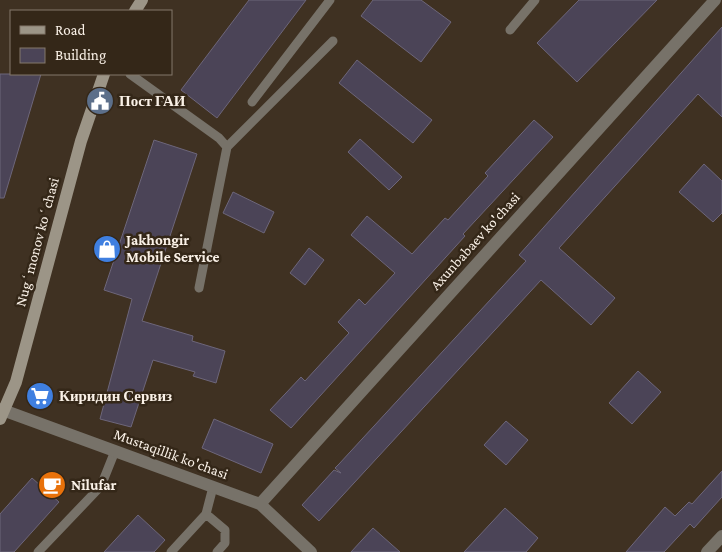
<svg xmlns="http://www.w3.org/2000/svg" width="722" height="552" font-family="'Crimson Pro',serif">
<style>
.building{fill:#4b4457;stroke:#6d667a}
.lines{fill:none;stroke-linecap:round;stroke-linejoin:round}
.service{stroke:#777269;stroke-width:9}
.minor{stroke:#777269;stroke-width:12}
.secondary{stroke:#9c9587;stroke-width:12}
.labels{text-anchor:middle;stroke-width:5;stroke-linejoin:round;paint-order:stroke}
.poi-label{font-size:15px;font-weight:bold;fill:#faf1e7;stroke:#342718;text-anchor:start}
.street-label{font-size:15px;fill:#faf1e7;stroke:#342718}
</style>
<rect width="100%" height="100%" fill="#3f3122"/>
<path class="building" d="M249,0H306L217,118L181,90Z
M373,0H421L451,22L421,62L361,16Z
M579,0H657L577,82L537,43Z
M722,27V117L698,94L559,248L615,298L591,325L541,280L319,521L302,505L334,470L341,473L335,468L339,464L526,261L519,255Z
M357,60L432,120L413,143L339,83Z
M0,74H41L4,198H0Z
M534,120L553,137L463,234L465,236L291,428L270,410L301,377L305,381L349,333L338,322L359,299L365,305L395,273L351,235L367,216L412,254L445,218L448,220L488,176L485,173Z
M360,139L402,177L389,190L348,152Z
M154,140L197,154L142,321L193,336L192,341L225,351L216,383L193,376L195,372L153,360L131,427L100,419L132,299L104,290Z
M704,164L722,181V213L713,222L679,192Z
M233,192L274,212L264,233L223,213Z
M309,248L324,260L305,285L290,273Z
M638,371L661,392L632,424L609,403Z
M214,419L273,444L261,473L202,448Z
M506,421L528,440L506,465L484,445Z
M722,471V497L694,528L690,524L664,552H626L665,507L675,516L689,502L692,504Z
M32,478L59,502L14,552H0V514Z
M505,508L538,538L526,552H464Z
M138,515L165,540L154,552H104Z
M373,528L400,552H351Z"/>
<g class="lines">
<path class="service" d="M510,30L535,0
M130,74L219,138L227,147L199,288
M252,102L330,0
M227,147L333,41
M206,514L225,530V543L217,552
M38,552L101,486L115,451
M171,552L206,514L213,487"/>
<path class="minor" d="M0,409L260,504L311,552
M260,504L715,0
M707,552L722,536"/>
<path class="secondary" d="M135,11L142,0
M0,419L16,382L81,141L104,74"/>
</g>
<defs>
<g id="civic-disc" transform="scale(1.4375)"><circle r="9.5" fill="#5c6f8a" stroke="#342718"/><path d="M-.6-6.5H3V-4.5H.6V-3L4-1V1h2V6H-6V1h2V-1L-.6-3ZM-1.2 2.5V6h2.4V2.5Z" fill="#fff"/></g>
<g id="shop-disc" transform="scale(1.4375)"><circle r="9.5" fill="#3f7fe0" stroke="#342718"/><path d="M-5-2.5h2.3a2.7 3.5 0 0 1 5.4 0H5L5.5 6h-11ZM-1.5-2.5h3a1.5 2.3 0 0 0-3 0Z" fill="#fff"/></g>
<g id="supermarket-disc" transform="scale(1.4375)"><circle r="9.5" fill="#3f7fe0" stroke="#342718"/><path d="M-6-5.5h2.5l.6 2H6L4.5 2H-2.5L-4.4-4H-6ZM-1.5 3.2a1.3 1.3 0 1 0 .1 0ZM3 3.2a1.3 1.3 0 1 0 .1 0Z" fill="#fff"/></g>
<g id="cafe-disc" transform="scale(1.4375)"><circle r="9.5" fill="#e8710a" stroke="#342718"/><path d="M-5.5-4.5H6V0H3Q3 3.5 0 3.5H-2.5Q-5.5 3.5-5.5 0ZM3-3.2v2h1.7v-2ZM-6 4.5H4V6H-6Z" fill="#fff"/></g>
</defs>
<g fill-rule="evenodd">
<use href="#civic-disc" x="100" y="101"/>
<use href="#shop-disc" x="107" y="249"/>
<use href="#supermarket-disc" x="40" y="396"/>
<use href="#cafe-disc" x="52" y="485"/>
</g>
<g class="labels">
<g class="poi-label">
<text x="119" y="106">Пост ГАИ</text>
<text x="126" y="245">Jakhongir<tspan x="126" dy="17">Mobile Service</tspan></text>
<text x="59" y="401">Киридин Сервиз</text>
<text x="71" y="490">Nilufar</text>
</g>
<g class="street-label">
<text transform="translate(475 241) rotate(-48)" y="5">Axunbabaev ko'chasi</text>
<text transform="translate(37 242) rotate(-75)" y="5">Nugʻmonov koʻchasi</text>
<text transform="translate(171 454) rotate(20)" y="5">Mustaqillik ko'chasi</text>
</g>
</g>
<rect x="10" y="10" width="162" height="65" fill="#342718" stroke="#83786b"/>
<rect x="20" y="26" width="25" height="8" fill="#9c9587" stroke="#83786b"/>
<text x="55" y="35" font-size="15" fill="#faf1e7">Road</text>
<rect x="20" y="48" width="25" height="15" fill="#4b4457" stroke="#83786b"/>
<text x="55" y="60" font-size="15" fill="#faf1e7">Building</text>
</svg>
